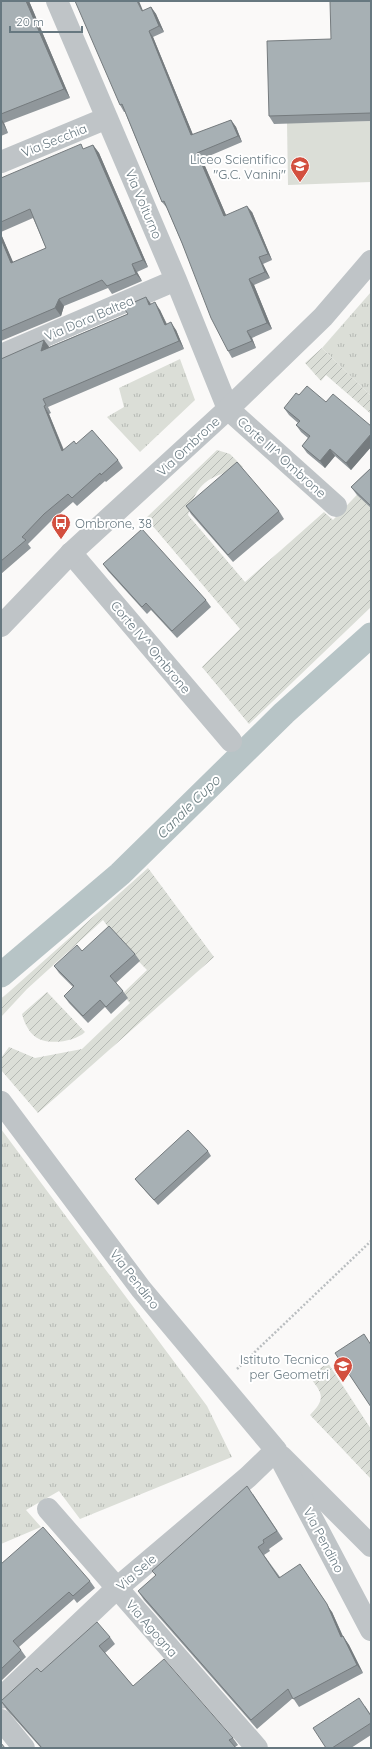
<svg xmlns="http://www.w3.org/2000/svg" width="372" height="1749" font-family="Quicksand,sans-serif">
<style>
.grass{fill:url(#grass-tufts)}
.garden{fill:url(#garden-furrows)}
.pitch{fill:#dbded7}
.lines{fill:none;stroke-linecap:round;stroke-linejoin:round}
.canal{stroke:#b7c4c6;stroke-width:25}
.path{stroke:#babec0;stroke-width:2.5;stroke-dasharray:2 2;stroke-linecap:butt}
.minor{stroke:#bfc4c7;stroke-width:22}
.tertiary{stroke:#bfc4c7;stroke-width:22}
.wall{fill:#90979b}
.shaded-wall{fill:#757b7e}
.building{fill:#a7b0b4;stroke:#757b7e}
.labels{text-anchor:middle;stroke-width:4;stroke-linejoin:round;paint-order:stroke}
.street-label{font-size:13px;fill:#677880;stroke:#fff}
.poi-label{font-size:13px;fill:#677880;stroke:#fff;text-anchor:end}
.water-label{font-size:14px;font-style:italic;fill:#627679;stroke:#fff}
</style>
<defs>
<pattern id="grass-tufts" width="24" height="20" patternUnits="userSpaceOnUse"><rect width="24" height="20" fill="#dbded7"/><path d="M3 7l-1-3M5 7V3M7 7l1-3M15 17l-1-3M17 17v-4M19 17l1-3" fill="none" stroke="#b5b9b4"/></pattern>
<pattern id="garden-furrows" width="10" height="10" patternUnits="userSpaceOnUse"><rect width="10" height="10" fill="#dbded7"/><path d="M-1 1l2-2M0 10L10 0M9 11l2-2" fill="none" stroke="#b5b9b4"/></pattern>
</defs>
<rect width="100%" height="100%" fill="#faf9f8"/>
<path class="grass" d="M371,292V394L370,395L322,348Z
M180,359L195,400L140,452L107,417L124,407L119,388Z
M1,1129L207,1406L232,1457L80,1519L59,1491L26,1510L41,1527L1,1544Z"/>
<path class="garden" d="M322,348L370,395L371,394V414L326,375L321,381L305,363Z
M217,450L230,454L243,467C209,478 198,479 188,515L245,582L324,512L333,520L371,480V607L249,724L202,667L240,629L146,518Z
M148,868L214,957L38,1113L1,1070V1058L9,1047L35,1058L82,1049L130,1003L122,994L147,970L116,938L103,920L27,989L1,1017V999Z
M47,992L85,1032C76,1041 52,1045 39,1039C30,1035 24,1023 22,1014Z
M328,1363L371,1429V1479L310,1415C327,1398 322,1393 309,1376Z"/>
<path class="pitch" d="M371,121V182L288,185L287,123Z"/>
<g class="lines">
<path class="canal" d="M1,975L120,874L284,713L371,635"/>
<path class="path" d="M237,1369L371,1241"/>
<path class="minor" d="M57,1L176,280L228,409L336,506
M1,162L107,118
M1,355L176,280
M71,553L231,741
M282,1457L371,1546
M48,1509L257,1748
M1,1720L24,1748"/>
<path class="tertiary" d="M1,626L71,553L228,409L323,317L371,261
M1,1102L141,1289L276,1450L371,1630
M1,1698L117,1588L248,1477L276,1450"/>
</g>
<path class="wall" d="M1,1H29L70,98L4,123L8,133L1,136Z
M371,1V121L274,124L269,116L331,39Z
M151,7L156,14L164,32L153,37L193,135L231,120L236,127L242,142L202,159L226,215L252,212L272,260L263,264L270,278L254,285L272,329L252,338L256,348L232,358L228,351L167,208L162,202L125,112H124L120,105L143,11Z
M93,145L99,153L148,267L137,272L142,281L112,294L108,288L64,306L61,316L1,341V234L13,263L46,248L33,218L1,232V178L84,149Z
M151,304L160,310L167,324L176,330L184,349L48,407L51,413L49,414L64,450L76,444L118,460L123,468L106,482L105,481L77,506L73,502L50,522L28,544L31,548L1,574V359L49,347L128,314L123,307Z
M299,395L326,402L371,426V447L351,470L335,456L325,468L307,453L302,446L308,438L301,432L296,425L298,423L289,415L284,408Z
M371,468V508L357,495L351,487Z
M186,506L279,511L284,519L233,562L191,514Z
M103,564L206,600L211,607L177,638L151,610L147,614L108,571Z
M82,951L135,954L140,961L116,983L123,991L128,998L111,1014L105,1007L88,1023L69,1003L64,996L73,987L59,973L54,966Z
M208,1151L211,1156L158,1205L139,1184L135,1179Z
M253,1494L283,1539L269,1549L270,1551L264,1555L280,1577L332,1612L343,1636L349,1645L363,1673L299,1707L293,1698L257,1729L144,1600L138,1591L156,1576L152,1571Z
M1,1564L90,1581L95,1588L77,1603L74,1599L19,1647L26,1657L1,1681Z
M110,1637L115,1644L105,1653L133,1686L233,1738L238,1745L235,1747L236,1748H41L6,1709L1,1701L41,1672Z
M365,1706L371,1715V1735L351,1748H326Z"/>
<path class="shaded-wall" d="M26,1H29L70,98L64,89Z
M137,1H139L146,18L142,11Z
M151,7L156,14L164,32L159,26Z
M149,31L153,37L196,142L191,135Z
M1,118L4,123L8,133L3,124L1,121Z
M231,120L236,127L242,142L238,136Z
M93,145L99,153L148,267L143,260Z
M197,153L202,159L229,222L224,216Z
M247,206L252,212L272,260L268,254Z
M1,234L17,271L11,263L1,239Z
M259,257L263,264L270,278L265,272Z
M132,264L137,272L142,281L136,274Z
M249,279L254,285L272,329L267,323Z
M146,297L151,304L149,305Z
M59,299L64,306L61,316L55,308Z
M155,302L160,310L170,332L165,325Z
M171,322L176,330L184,349L179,341Z
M247,331L252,338L256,348L252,341Z
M44,340L50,348L41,351Z
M44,406L49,414L67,459L62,451Z
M371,434V447L351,470L346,463Z
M330,449L335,456L325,468L320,461Z
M300,1564L332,1612L347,1646L341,1637Z
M343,1636L349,1645L363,1673L357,1665Z"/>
<path class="building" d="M1,1H26L64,89L1,114Z
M75,1H137L142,11L151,7L159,26L149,31L191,135L231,120L238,136L197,153L224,216L247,206L268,254L259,257L265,272L249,279L267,323L247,331L252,341L228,351L211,318L182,243L164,201L162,202L122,104L120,105Z
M330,1H371V113L269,116L267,41L331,39Z
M81,144L83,149L93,145L143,260L132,264L136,274L107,286L102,280L59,299L55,308L1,331V239L11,263L46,248L30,209L1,222V178Z
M146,297L149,305L155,302L165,325L171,322L179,341L43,399L46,405L44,406L62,451L74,441L76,444L92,430L118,460L101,475L100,473L72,498L68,494L44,514L22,537L26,540L1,561V359L44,340L41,351L128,314L123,307Z
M307,386L326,402L333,394L371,426V434L346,463L330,449L320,461L302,446L310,436L296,425L300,421L284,408L296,393L299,395Z
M237,462L279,511L228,555L186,506Z
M371,468V506L351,487Z
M142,529L206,600L172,631L146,603L142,607L103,564Z
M109,926L135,954L110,976L123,991L106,1007L100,1000L83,1016L64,996L74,986L54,966L77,945L82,951Z
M188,1130L208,1151L154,1200L135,1179Z
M364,1334L371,1345V1407L335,1353Z
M247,1486L277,1531L263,1540L264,1543L258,1547L279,1578L300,1564L327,1604L341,1637L343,1636L357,1665L293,1699L288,1689L251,1720L138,1591L156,1575L152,1571Z
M43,1527L90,1581L73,1596L69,1592L13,1641L21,1650L1,1669V1564Z
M97,1622L110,1637L99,1646L133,1686L164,1659L233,1738L229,1740L236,1748H42L1,1701L37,1668L41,1672Z
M359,1698L371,1716V1723L332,1748H326L313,1728Z
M1,1743L5,1748H1Z"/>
<defs>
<g id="school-pin" transform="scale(1)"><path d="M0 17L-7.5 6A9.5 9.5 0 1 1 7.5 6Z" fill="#d34f3f" stroke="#fff"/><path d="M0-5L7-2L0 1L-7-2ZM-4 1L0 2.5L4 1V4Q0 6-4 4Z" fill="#fff"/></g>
<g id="bus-pin" transform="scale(1)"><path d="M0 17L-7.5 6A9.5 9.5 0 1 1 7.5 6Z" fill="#d34f3f" stroke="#fff"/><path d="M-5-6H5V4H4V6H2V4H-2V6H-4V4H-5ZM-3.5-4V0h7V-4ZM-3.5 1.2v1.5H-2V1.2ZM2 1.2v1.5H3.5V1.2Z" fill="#fff"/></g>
</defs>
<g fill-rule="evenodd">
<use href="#school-pin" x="300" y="166"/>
<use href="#bus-pin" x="61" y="523"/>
<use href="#school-pin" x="343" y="1366"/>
</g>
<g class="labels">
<g class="street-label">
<text transform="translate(54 140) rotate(-22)" y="5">Via Secchia</text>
<text transform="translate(144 204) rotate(67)" y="5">Via Volturno</text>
<text transform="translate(89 318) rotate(-23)" y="5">Via Dora Baltea</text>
<text transform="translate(188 446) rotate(-43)" y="5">Via Ombrone</text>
<text transform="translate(282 457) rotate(42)" y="5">Corte III^ Ombrone</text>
<text transform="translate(151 647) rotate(50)" y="5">Corte IV^ Ombrone</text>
<text transform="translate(135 1279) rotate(52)" y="5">Via Pendino</text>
<text transform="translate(324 1540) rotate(62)" y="5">Via Pendino</text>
<text transform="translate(136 1572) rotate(-41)" y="5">Via Sele</text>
<text transform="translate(152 1628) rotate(49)" y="5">Via Agogna</text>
</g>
<g class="poi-label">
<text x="286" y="164">Liceo Scientifico<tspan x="286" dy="15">"G.C. Vanini"</tspan></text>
<text x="75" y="528" text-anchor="start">Ombrone, 38</text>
<text x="329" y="1364">Istituto Tecnico<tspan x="329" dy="15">per Geometri</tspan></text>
</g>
<g class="water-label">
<text transform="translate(188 807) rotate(-45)" y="5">Canale Cupo</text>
</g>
</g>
<rect width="372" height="1749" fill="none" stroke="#677880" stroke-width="4"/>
<path d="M10 26v6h72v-6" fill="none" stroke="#677880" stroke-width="2"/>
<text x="16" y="26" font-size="12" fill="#677880" stroke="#ffffff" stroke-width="3" paint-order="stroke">20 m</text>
</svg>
